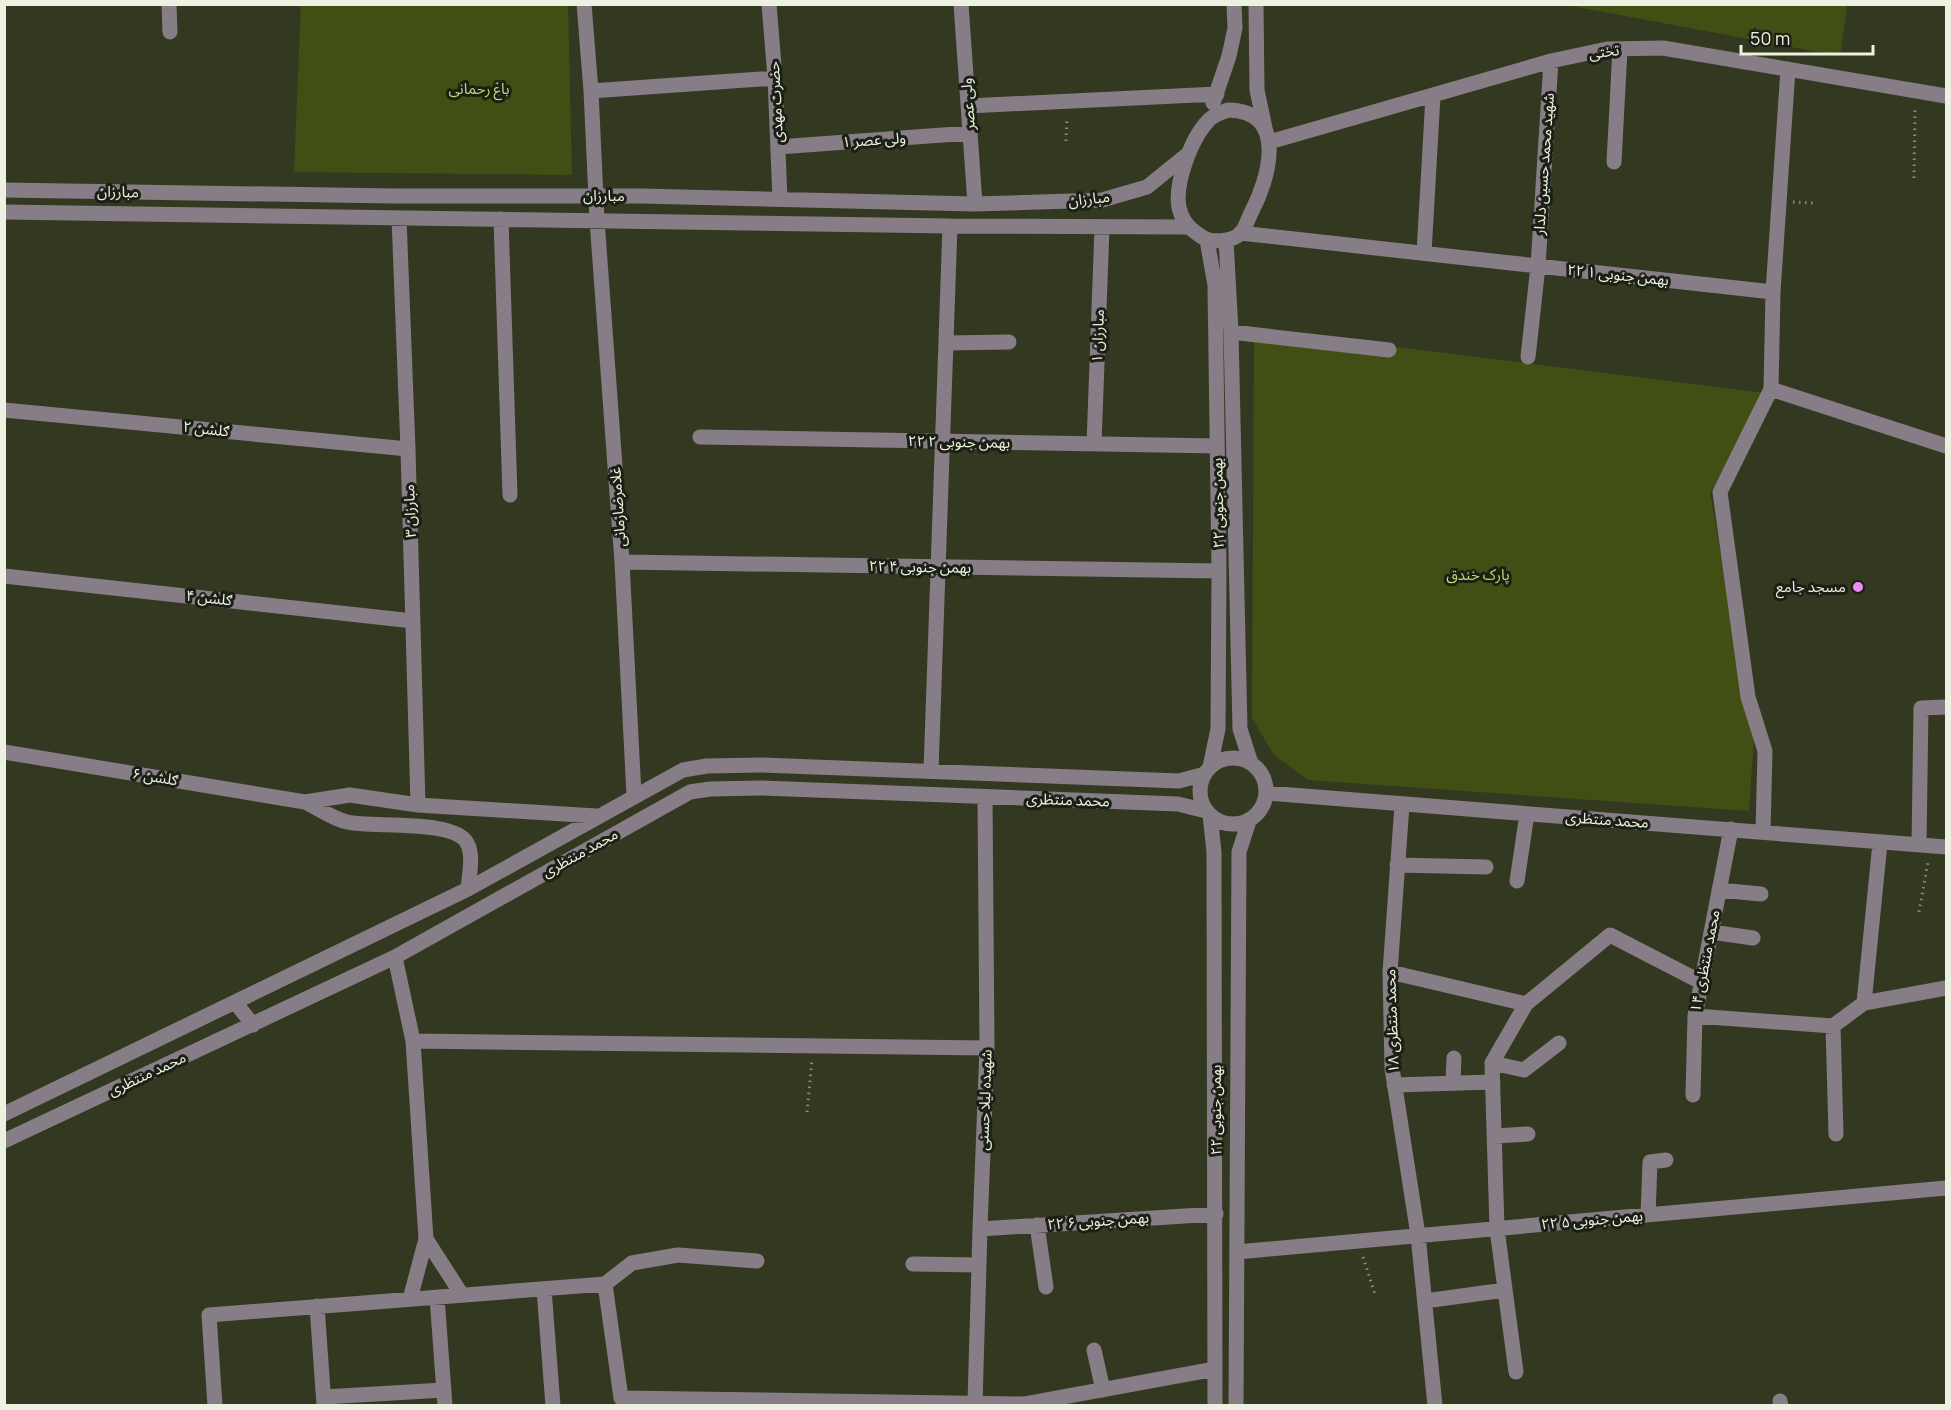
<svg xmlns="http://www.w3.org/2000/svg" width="1951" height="1410" font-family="Manrope,'Noto Sans Arabic',sans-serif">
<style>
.green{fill:#424f14}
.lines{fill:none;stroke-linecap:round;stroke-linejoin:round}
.path{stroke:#888e7a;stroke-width:3;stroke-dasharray:1.5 4.5;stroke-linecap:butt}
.minor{stroke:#867d87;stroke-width:15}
.poi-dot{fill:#ed8cf9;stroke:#1c1f14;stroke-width:2}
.labels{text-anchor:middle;stroke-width:6;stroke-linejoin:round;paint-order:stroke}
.street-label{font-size:15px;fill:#ecf1e2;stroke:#1c1f14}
.park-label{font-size:15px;fill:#bfda6f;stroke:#1c1f14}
.poi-label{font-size:15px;fill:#ecf1e2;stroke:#1c1f14;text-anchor:end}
</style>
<rect width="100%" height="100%" fill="#333921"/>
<path class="green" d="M301,5H568L572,175L294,172Z
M1566,5H1847L1840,56Z
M1254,329L1766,393L1710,493L1754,740L1749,811L1308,780L1274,755L1252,718Z"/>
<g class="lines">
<path class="path" d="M1066,141L1067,117
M1914,178L1915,107
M1793,202L1813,203
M1919,912L1928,862
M807,1112L812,1060
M1363,1257L1375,1294"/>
<path class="minor" d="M169,4L170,32
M584,4L591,91L597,220L622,562L634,795
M769,4L775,78L780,199
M961,4L975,204
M1256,4L1257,90L1265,128
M591,91L775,78
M1213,103L1229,56L1235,28L1234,4
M968,106L1217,94
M1228,110C1289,111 1269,179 1251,213C1248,219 1245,229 1241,233C1232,242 1211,243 1202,237C1192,230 1185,225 1181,214C1171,190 1191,139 1208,121C1213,115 1221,113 1228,110Z
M1269,142L1551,61L1607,49L1663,48L1946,96
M778,147L970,133
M1614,162L1620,49
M4,190L394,196H641L975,204L1102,200L1147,187L1189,153
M4,212L950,226L1188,227
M399,218L408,449L418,805
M501,219L510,495
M1240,233L1773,292
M1207,240L1215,285L1219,571L1218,729L1210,767
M1226,240L1231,332L1240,729L1251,763
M1424,253L1433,96
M1231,332L1389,350
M946,343L1009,342
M1528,357L1538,266L1551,61
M1771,389L1773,292L1788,69
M4,410L408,449
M700,437L1217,446
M1094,444L1102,228
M622,562L1219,571
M4,576L413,621
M4,752L305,802C318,808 333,819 347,822C372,828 455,819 467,843C474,855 469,876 468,889
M1200 791a33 33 0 1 1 66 0a33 33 0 1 1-66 0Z
M931,771L950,226
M1266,793L1946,847
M305,802L350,795L418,805L596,816
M1402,805L1390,972L1392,1068L1418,1235L1435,1406
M1210,815L1214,852L1215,1406
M1763,832L1765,751L1748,697L1720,492L1771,389L1946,446
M1919,845L1921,708L1946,707
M1397,865L1486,867
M1517,881L1527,814
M1719,890L1761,894
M1711,932L1753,938
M395,957L413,1041L426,1239L410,1299
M1390,972L1526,1004
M235,1002L253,1025
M1864,1003L1880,843
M1695,1016L1833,1026L1864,1003L1946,988
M1833,1026L1836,1134
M413,1041L987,1048
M1492,1063L1524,1070L1559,1043
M1453,1083L1454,1058
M1394,1085L1493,1082
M1693,1095L1695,1016L1731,829
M4,1114L468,889L683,770L707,766L761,765L1179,781L1205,774
M1495,1136L1528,1134
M4,1141L395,957L690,792L710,789L761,788L1178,804L1206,811
M1648,1215L1650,1162L1666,1160
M1037,1225L1046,1287
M980,1229L1216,1214
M426,1239L462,1295
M1237,1252L1946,1188
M913,1264L979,1265
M605,1284L621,1398L1025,1404L1215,1369
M544,1289L553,1406
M437,1297L445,1406
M1425,1301L1505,1290
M317,1306L324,1405
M1094,1350L1103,1390
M1516,1372L1497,1229L1492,1063L1526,1004L1610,935L1701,982
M324,1397L444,1390
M1780,1401L1781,1406
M975,1403L980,1229L987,1048L985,797
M215,1406L209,1315L605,1284L632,1263L678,1255L757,1261
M1236,1406L1239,852L1249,821"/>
</g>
<circle class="poi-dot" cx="1858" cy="587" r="6"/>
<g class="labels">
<g class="street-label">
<text transform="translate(1604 52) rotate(-8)" y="5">تختی</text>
<text transform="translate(776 102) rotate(-93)" y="5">حضرت مهدی</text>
<text transform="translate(968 104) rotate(-94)" y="5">ولی عصر</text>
<text transform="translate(874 140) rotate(-4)" y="5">ولی عصر ۱</text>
<text transform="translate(1544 164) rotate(-86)" y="5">شهید محمد حسین دلدار</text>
<text transform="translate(118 192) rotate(1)" y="5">مبارزان</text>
<text x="604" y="201">مبارزان</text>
<text transform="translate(1089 199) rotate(-6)" y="5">مبارزان</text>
<text transform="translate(1618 275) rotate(6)" y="5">۲۲ بهمن جنوبی ۱</text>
<text transform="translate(1098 336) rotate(-88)" y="5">مبارزان ۱</text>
<text transform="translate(206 429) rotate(6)" y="5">ګلشن ۲</text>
<text transform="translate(959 442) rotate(1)" y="5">۲۲ بهمن جنوبی ۲</text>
<text transform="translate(1218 503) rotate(-91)" y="5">۲۲ بهمن جنوبی</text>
<text transform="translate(618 507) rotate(-94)" y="5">غلامرضازمانی</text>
<text transform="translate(410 511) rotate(-92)" y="5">مبارزان ۳</text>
<text transform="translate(920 567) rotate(1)" y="5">۲۲ بهمن جنوبی ۴</text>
<text transform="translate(209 598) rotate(6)" y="5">ګلشن ۴</text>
<text transform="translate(155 777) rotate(9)" y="5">ګلشن ۶</text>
<text transform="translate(1068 800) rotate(2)" y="5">محمد منتظری</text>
<text transform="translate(1607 820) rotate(4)" y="5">محمد منتظری</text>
<text transform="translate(580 853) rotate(-29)" y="5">محمد منتظری</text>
<text transform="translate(1705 961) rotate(-79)" y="5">محمد منتظری ۱۴</text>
<text transform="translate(1392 1021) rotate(-92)" y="5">محمد منتظری ۱۸</text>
<text transform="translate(147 1074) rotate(-25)" y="5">محمد منتظری</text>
<text transform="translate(985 1100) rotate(-88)" y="5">شهیده لیلا حسنی</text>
<text transform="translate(1216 1110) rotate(-90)" y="5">۲۲ بهمن جنوبی</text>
<text transform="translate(1592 1220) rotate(-5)" y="5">۲۲ بهمن جنوبی ۵</text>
<text transform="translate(1098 1221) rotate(-4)" y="5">۲۲ بهمن جنوبی ۶</text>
</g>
<g class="park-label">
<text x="479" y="94">باغ رحمانی</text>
<text x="1478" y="580">پارک خندق</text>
</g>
<g class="poi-label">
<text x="1846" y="592">مسجد جامع</text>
</g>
</g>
<rect width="1951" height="1410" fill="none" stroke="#ecf1e2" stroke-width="12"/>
<path d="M1741 45v9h132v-9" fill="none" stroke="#ecf1e2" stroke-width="3"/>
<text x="1750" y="45" font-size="18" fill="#ecf1e2" stroke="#1c1f14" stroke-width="4.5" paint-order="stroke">50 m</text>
</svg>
